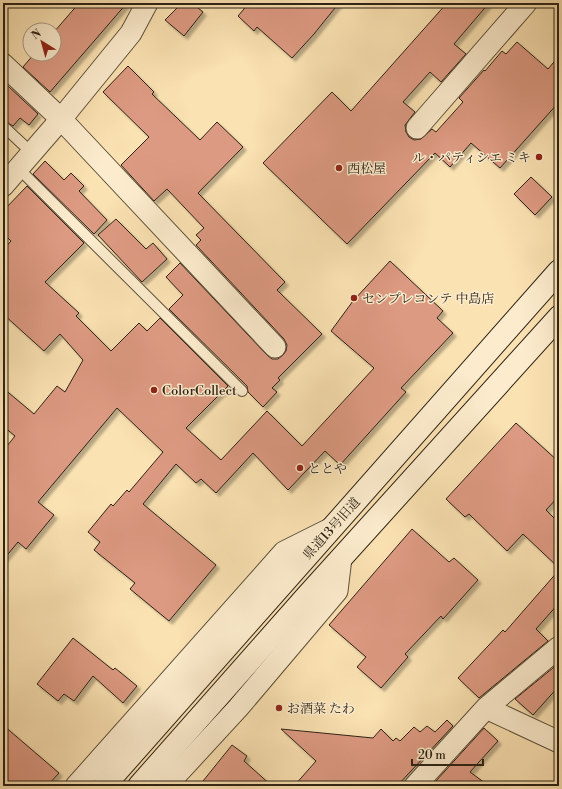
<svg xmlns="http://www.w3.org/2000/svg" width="562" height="789" font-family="'Libre Bodoni','Noto Serif JP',serif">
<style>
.building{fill:#dd9a82;stroke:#2d2216;filter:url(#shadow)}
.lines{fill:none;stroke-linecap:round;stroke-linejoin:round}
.lane-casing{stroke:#60523d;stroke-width:12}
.street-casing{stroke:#60523d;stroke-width:23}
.secondary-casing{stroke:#2d2216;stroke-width:24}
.lane{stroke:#fceccd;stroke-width:10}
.street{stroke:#fceccd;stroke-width:21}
.secondary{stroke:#fceccd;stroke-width:22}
.poi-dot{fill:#8f2418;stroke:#fceccd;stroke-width:1.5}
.labels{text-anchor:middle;stroke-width:3;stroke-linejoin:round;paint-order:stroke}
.poi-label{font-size:13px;fill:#2d2216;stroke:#fceccd;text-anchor:start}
.street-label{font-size:13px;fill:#2d2216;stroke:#fceccd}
</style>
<defs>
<filter id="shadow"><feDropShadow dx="3.5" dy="3.5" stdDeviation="1" flood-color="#0004"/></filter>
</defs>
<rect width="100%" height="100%" fill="#fbe2b2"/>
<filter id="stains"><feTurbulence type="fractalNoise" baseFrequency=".005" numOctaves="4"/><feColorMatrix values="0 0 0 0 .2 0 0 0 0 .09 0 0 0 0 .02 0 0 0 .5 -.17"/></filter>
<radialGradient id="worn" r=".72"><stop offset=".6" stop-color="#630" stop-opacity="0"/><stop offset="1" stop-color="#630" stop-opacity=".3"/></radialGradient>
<path class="building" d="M79,3H127L50,92L23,67L34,54H54V32Z
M182,3H192L203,12L184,36L165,20Z
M249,3H339L314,34L292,58L257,27L254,31L238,16Z
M447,3H489L454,44L466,54L441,82L430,72L403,102L415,112L405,125L406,132L409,137L414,140L421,139L432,129L436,132L463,102L459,98L484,70L485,71L502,51L506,54L517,42L548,69L559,56V102L500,168L471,143L450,167L435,153L347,244L263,163L332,92L351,111Z
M128,66L154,92L152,94L200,140L217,122L243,147L198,193L285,282L277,290L322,334L278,378L280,380L272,388L277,392L263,407L248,392L247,386L169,309L183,295L166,277L180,263L267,355L272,359H278L283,355L286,351L287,345L284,339L196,245L201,240L196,235L204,228L167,189L154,201L121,165L149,137L103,92Z
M7,85L38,114L29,125L20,118L13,126L3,120V90Z
M45,161L64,180L71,173L84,186L79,191L107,220L94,234L33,174Z
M531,177L552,197L535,215L514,194Z
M27,186L84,243L45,282L79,313L76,316L111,351L139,323L147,331L160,318L228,386L186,428L221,460L267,411L302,446L374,368L331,331L353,301L390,261L443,311L437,318L453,333L401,388L406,392L340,465L325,451L288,490L253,453L216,493L201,479L196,483L176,464L143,504L216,565L169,621L130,589L135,583L94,550L100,542L88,532L111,504L113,506L127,490L129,492L163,452L117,408L38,502L54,515L26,549L18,542L3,560V451L15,436L3,426V388L34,414L57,386L65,392L83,360L60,334L44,351L3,314V250L11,241L3,233V211Z
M116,219L146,249L153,243L167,259L142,282L98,235Z
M516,423L559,462V496L546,510L559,523V568L523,534L507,551L469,514L465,517L446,499Z
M412,529L449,562L454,558L478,580L443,619L441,616L405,654L408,657L381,688L357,667L366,657L329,625Z
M559,570V603L536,629L548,641L479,698L458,678L503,630L505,632Z
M73,638L113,670L115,668L137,686L123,703L93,676L74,701L64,694L58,701L37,684Z
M559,663V686L533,715L515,699Z
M447,720L453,726L397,786H294L316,761L281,729L373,738L381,729L393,741L396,738L400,741L414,727L420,732L427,726L435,732Z
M3,725L59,773L47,786H3Z
M484,728L498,741L470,772L489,786H439L435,782Z
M232,745L247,756L244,761L272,786H199Z"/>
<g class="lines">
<g class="lane-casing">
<path id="lane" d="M3,126L32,153
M18,168L242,391"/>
</g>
<g class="street-casing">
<path id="street" d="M3,64L61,119L275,347
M417,128L526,3
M3,186L61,119L131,33L147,3
M486,708L559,742
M76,786L284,552L330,529
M166,786L238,708L337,591L341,558
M415,786L486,708L559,647"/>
</g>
<g class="secondary-casing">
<path id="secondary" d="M104,786L559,271
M139,786L306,597L559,317"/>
</g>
<use href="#lane" class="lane"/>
<use href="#street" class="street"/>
<use href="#secondary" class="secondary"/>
</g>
<g class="poi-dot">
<circle cx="539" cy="157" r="4"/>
<circle cx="339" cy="168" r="4"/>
<circle cx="354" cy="298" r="4"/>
<circle cx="154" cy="390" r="4"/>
<circle cx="300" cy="468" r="4"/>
<circle cx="279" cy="708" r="4"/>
</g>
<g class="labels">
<g class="poi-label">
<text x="531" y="162" text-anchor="end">ル・パティシエ ミキ</text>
<text x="347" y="173">西松屋</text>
<text x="362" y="303">センプレコンテ 中島店</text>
<text x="162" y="395">ColorCollect</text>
<text x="308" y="473">ととや</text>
<text x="287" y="713">お酒菜 たわ</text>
</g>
<g class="street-label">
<text transform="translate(331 528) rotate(-48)" y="5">県道13号旧道</text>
</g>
</g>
<rect width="562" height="789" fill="none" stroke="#fbe2b2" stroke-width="16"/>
<rect x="4" y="4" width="554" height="781" fill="none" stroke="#2d2216" stroke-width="2"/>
<rect x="8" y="8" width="546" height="773" fill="none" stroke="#2d2216"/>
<g transform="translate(42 42) rotate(323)"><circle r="19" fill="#fceccd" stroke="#a99b84"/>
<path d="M0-3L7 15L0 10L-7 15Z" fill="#8f2418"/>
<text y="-6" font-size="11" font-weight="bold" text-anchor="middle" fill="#2d2216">N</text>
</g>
<path d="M412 759v6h71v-6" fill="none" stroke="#2d2216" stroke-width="2"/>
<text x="418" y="759" font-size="12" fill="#2d2216" stroke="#fceccd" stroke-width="3" paint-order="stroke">20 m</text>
<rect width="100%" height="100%" filter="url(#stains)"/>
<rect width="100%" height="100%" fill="url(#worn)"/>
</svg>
